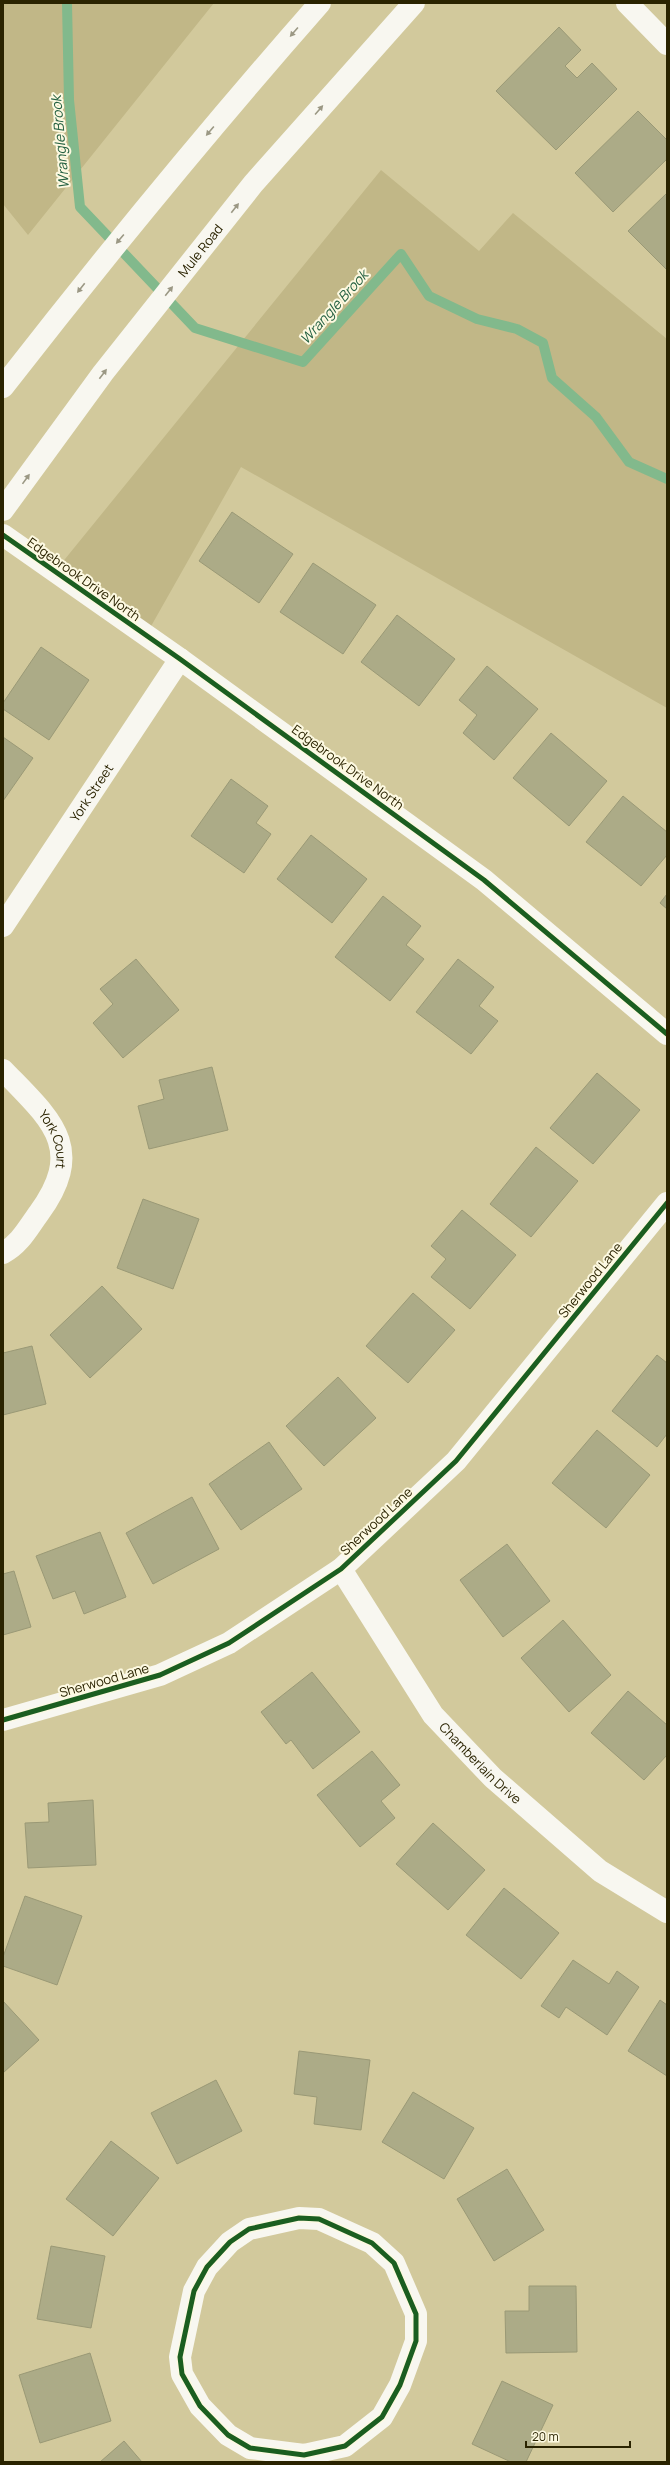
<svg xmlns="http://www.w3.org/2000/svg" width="670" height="2465" font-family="Manrope,sans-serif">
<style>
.green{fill:#c1b787}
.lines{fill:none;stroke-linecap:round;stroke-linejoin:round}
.stream{stroke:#82b98c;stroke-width:10}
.building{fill:#acab87;stroke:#9a9976}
.minor{stroke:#f8f7f0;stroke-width:22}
.major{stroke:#f8f7f0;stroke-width:22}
.cycleway-casing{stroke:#fdf9e1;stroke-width:8}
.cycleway{stroke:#1b5e20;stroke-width:5}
.oneway{fill:#9b9884}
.labels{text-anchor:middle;stroke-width:4;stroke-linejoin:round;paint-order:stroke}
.street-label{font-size:13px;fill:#2a2300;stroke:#fdf9e1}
.water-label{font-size:14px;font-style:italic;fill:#256142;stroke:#fdf9e1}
</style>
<rect width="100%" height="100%" fill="#d2c99c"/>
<path class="green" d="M3,3H214L28,235L3,204Z
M381,170L479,251L513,213L667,339V708L241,467L150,628L61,564Z"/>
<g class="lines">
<path class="stream" d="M67,3L69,100L80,207L195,328L303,362L401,254L429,296L477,319L517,329L543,343L552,378L596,417L629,462L667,479"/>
</g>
<path class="building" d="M559,27L581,50L565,66L577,78L592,63L617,89L556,150L496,91Z
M638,111L667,140V159L613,212L575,173Z
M667,193V268L666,269L628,231Z
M232,512L293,554L259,603L199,561Z
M313,563L376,605L343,654L280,612Z
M397,615L455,659L419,706L361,662Z
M41,647L89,680L49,740L3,709V703Z
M487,666L538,709L494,760L463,733L477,715L459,700Z
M551,733L607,781L569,826L513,778Z
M3,737L33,758L3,801Z
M231,779L268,806L256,823L271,834L244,873L191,836Z
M623,796L667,832V855L641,886L586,842Z
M311,835L367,879L332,923L277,879Z
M667,894V909L660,903Z
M383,896L421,926L406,945L424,959L390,1001L335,957Z
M136,959L179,1010L123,1058L93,1023L113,1004L100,989Z
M458,959L494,987L479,1006L498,1021L471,1054L416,1012Z
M212,1067L228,1130L149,1149L138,1106L164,1099L159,1080Z
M597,1073L640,1110L593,1164L550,1128Z
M536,1147L578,1181L531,1237L490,1204Z
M143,1199L199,1219L173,1289L117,1268Z
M462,1210L516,1255L470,1309L431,1277L446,1259L431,1246Z
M102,1286L142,1329L90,1378L50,1335Z
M413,1293L455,1330L408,1383L366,1346Z
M32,1346L46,1404L3,1415V1353Z
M657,1355L667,1363V1434L657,1447L612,1411Z
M338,1377L376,1418L324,1466L286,1426Z
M597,1430L650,1475L606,1528L552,1483Z
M269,1442L302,1489L241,1530L209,1484Z
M192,1497L219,1549L153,1584L126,1533Z
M100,1532L126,1597L84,1614L75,1591L53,1599L36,1556Z
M507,1544L550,1601L503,1637L460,1580Z
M14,1571L31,1627L3,1635V1574Z
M563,1620L611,1675L569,1712L521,1658Z
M312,1672L360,1732L313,1769L291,1740L286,1744L261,1712Z
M628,1691L667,1725V1755L644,1780L591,1733Z
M372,1751L400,1785L381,1801L395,1818L360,1847L317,1795Z
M93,1800L96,1865L28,1868L25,1823L49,1822L48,1803Z
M433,1823L485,1870L448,1910L396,1864Z
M504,1888L559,1933L521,1979L466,1935Z
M25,1896L82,1916L57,1985L3,1966V1957Z
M573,1960L609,1984L617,1971L639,1987L607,2035L566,2007L559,2018L541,2006Z
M660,2000L667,2005V2076L628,2051Z
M3,2001L39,2040L3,2073Z
M299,2051L370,2060L361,2130L314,2124L317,2097L294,2094Z
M216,2080L242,2131L177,2164L151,2113Z
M413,2092L474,2128L444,2179L382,2142Z
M111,2141L159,2178L113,2236L66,2199Z
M507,2169L544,2230L494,2261L457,2199Z
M51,2246L105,2256L91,2328L37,2319Z
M529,2286H576L577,2352L506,2353L505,2311H529Z
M90,2353L111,2421L40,2443L19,2375Z
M502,2381L553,2405L526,2462H511L472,2444Z
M124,2441L142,2462H100Z"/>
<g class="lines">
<g class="minor">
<path d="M627,3L667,44"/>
<path d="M3,535L180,659L484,880L667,1034"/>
<path id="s1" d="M3,926L180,659"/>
<path id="s2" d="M3,1070C50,1119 87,1147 39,1213C28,1228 20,1244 3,1253"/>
<path id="s3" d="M341,1569L433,1715L493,1778L600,1871L667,1912"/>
<path d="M3,1720L160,1675L229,1643L341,1569L456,1461L667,1203"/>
<path d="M299,2218L319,2219L372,2243L394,2263L416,2314V2341L400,2385L382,2417L345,2446L304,2455L250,2448L228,2435L200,2406L182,2374L180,2357L194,2291L207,2267L230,2242L249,2229Z"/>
</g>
<g class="major">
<path d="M3,387C105,256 210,128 320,3"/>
<path id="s4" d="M3,510L103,373L253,184L414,3"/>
</g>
<g class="cycleway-casing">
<path id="cycleway" d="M3,535L180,659L484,880L667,1034
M3,1720L160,1675L229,1643L341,1569L456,1461L667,1203
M299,2218L319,2219L372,2243L394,2263L416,2314V2341L400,2385L382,2417L345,2446L304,2455L250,2448L228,2435L200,2406L182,2374L180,2357L194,2291L207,2267L230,2242L249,2229Z"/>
</g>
<use href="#cycleway" class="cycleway"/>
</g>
<defs><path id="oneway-solid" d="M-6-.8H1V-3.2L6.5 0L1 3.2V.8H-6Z"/></defs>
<g class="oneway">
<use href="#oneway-solid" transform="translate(294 32) rotate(131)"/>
<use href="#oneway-solid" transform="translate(319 110) rotate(-49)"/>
<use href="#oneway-solid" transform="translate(210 131) rotate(130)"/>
<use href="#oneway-solid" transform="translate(235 208) rotate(-52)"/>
<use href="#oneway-solid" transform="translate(120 239) rotate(130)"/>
<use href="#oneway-solid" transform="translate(81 288) rotate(128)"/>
<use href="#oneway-solid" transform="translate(169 291) rotate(-51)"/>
<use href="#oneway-solid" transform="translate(103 374) rotate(-53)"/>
<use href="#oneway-solid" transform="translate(26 479) rotate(-54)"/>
</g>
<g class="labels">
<g class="street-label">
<text dy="5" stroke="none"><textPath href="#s4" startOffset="326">Mule Road</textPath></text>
<text transform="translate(84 579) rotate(35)" y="5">Edgebrook Drive North</text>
<text transform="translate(348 767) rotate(36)" y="5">Edgebrook Drive North</text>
<text dy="5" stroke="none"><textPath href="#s1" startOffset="160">York Street</textPath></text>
<text dy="5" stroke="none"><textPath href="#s2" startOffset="88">York Court</textPath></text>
<text transform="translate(590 1280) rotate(-51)" y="5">Sherwood Lane</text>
<text transform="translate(376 1521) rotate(-43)" y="5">Sherwood Lane</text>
<text transform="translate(104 1680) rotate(-16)" y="5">Sherwood Lane</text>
<text dy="5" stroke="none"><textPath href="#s3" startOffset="240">Chamberlain Drive</textPath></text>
</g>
<g class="water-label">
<text transform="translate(60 142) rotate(-95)" y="5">Wrangle Brook</text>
<text transform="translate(334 307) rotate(-48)" y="5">Wrangle Brook</text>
</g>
</g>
<rect width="670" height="2465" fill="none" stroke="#2a2300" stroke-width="8"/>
<path d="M526 2441v6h104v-6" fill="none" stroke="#2a2300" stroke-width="2"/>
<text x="532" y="2441" font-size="12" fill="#2a2300" stroke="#fdf9e1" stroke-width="3" paint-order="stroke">20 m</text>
</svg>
